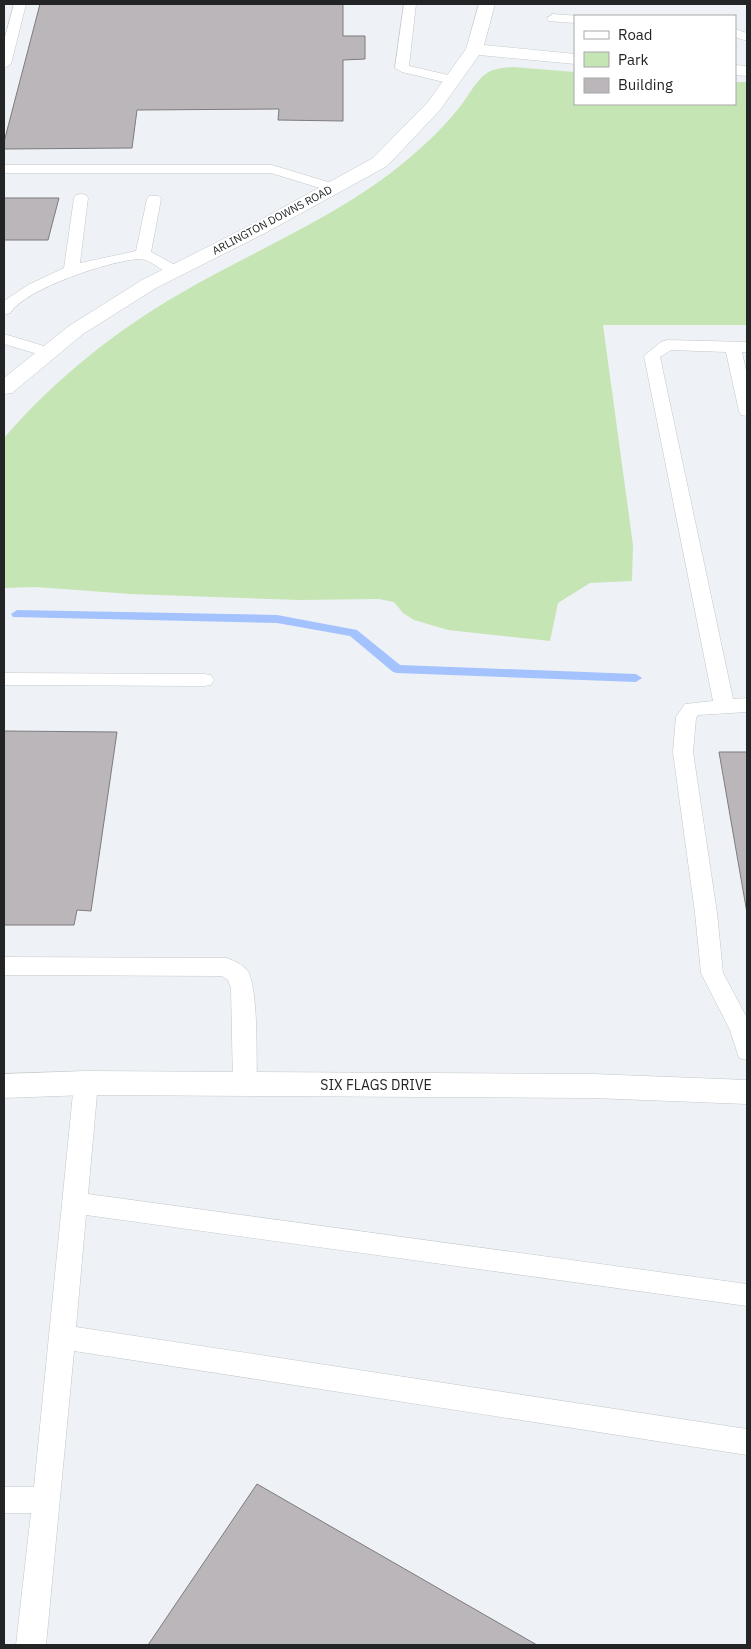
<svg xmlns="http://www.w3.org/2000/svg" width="751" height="1649" font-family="'IBM Plex Sans',sans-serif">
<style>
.green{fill:#c6e5b4}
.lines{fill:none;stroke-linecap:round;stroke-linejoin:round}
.stream{fill:#a4c2fe;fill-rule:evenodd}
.building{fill:#bab6ba;stroke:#7e7b7e}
.service-casing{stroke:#c2c7ca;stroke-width:1}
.minor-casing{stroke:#c2c7ca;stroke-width:1}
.tertiary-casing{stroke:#c2c7ca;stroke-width:1}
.service{fill:#fff;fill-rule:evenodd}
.minor{fill:#fff;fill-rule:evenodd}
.tertiary{fill:#fff;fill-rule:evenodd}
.labels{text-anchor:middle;stroke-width:4;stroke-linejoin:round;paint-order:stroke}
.far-street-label{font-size:11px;fill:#222425;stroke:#fff}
.street-label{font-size:14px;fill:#222425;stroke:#fff}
</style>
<rect width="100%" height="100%" fill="#eef2f6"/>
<path class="green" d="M513,67L575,72V104H735V82H747V325H603L633,545L632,581L590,583L558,603L550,641L448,630L414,620L403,613L394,602L379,599L299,600L131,594L35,587L4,588V438C54,380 115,331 181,293C250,253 323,223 388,175C413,156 439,133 459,108C468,97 475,81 487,73C495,68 504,68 513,67Z"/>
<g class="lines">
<path class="stream" d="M17,610L277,615L357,630L400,665L636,674L642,678L636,682L397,673L393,672L350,636L277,623L13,617L11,614Z"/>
</g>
<path class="building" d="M40,4H343V36H365V59L343,60V121L278,120L279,109L137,110L132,148L4,149V142Z
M4,198H59L48,240H4Z
M4,731L117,732L91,911L77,910L74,925H4Z
M719,752H747V913Z
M257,1484L537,1645H148Z"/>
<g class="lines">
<g class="service-casing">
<path id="service" d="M14,4H26L11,64L4,68V41Z
M404,4H416L409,66L457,77L459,80L457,83L452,84L402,72L395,68Z
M553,14L579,16H575V23L548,21L547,18Z
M735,29L747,33V41L735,37Z
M4,165H272L338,185L340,188L338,191L333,192L271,173H4Z
M81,194L86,195L88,198L80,263L136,251L147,199L149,196H159L161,199L151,252L181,268L184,271L181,274C165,278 154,259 139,259C109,261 27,288 10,313L4,315V301L28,285L64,268L74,198L76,195Z
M4,334L54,349L56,352L54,355L48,357L4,344Z
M667,340L747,342V352H742L747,375V416L741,415L739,411L726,352L671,350L660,357L733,699L747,698V712L698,715L696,718L693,752L717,913L723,973L747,1018V1060L739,1058L730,1030L701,973L695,913L673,752L676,717L685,704L713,701L644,356L661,342Z
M4,673L204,674L211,675L214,680L211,685L204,686L4,685Z
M4,957L227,958C234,961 242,964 247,970C259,986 256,1062 257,1085L253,1092L245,1095L237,1092L233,1085L231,988L228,980L222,976L4,975Z
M86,1073L94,1076L98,1083L88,1194L747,1284V1306L86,1215L76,1327L747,1429V1455L74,1351L46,1645H16L31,1513H4V1487H34L74,1083L78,1076Z"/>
</g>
<g class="minor-casing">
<path id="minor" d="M479,4H495L484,45L575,54V64L479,55L440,110L387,166L267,232L156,288L83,334L12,393L4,394V378L69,326L142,280L253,224L373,158L428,102L466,49Z
M735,65L747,66V76L735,75Z"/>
</g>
<g class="tertiary-casing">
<path id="tertiary" d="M86,1071L593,1074L747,1080V1104L593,1098L86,1095L4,1098V1074Z"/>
</g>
<use href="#service" class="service"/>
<use href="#minor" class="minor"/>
<use href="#tertiary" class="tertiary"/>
</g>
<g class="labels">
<g class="far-street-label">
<text transform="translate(272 220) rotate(-28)" y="4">ARLINGTON DOWNS ROAD</text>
</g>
<g class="street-label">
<text x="376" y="1090">SIX FLAGS DRIVE</text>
</g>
</g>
<rect width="751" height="1649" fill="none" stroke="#222425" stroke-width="10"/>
<rect x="574" y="15" width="162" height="90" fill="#ffffff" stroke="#a7a7a8"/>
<rect x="584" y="31" width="25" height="8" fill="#ffffff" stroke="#a7a7a8"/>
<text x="618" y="40" font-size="15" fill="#222425">Road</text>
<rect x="584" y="52" width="25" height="15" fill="#c6e5b4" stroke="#a7a7a8"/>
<text x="618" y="65" font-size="15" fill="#222425">Park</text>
<rect x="584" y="78" width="25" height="15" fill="#bab6ba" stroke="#a7a7a8"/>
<text x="618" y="90" font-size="15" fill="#222425">Building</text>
</svg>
